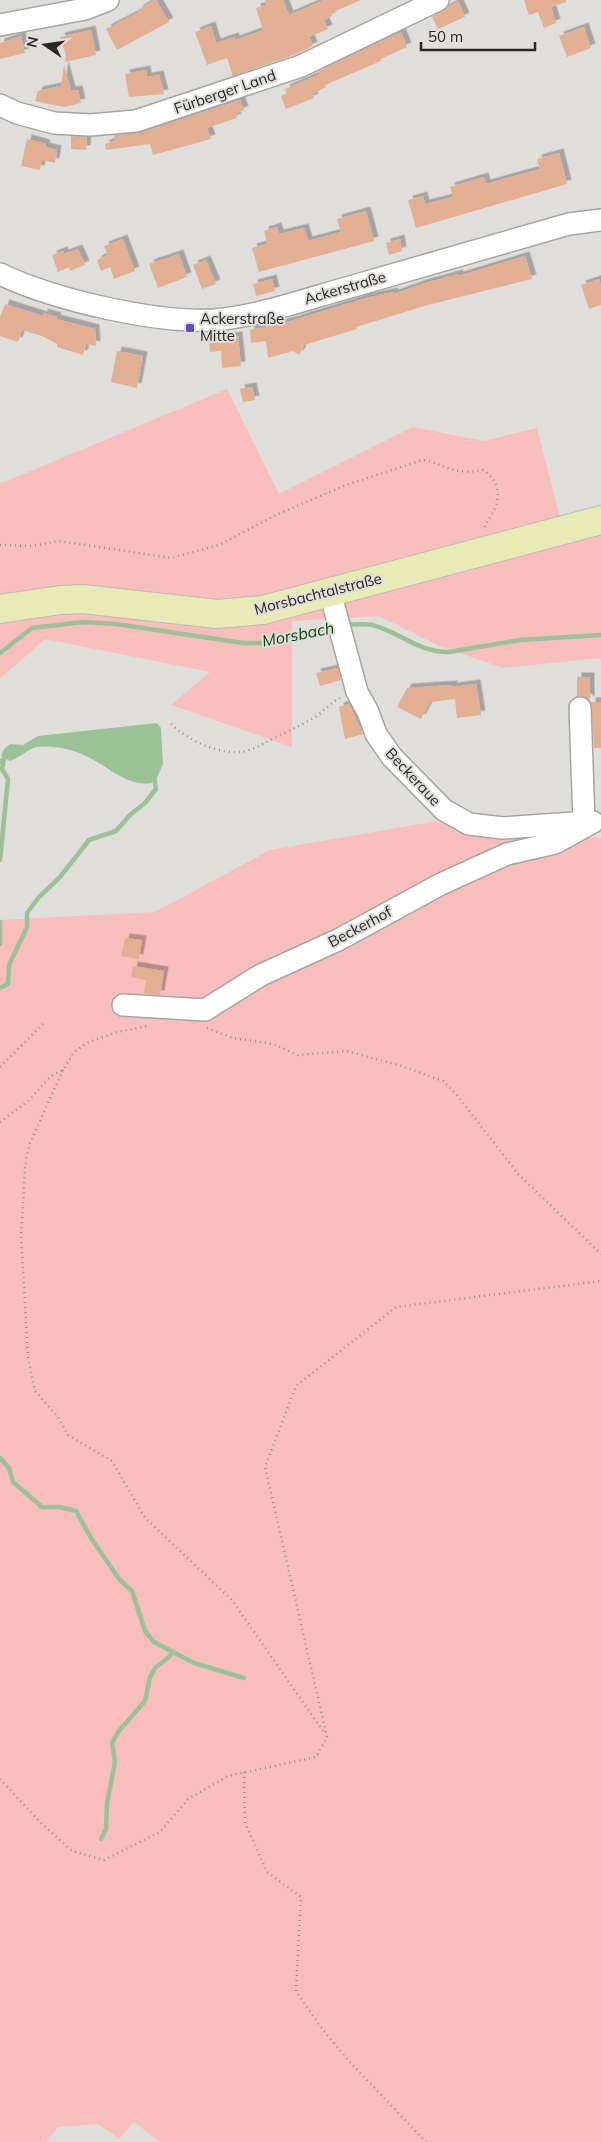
<svg xmlns="http://www.w3.org/2000/svg" width="601" height="2142" font-family="Mulish,sans-serif">
<style>
.green{fill:#f7bebc}
.water{fill:#9bc196}
.lines{fill:none;stroke-linecap:round;stroke-linejoin:round}
.stream{stroke:#9bc196;stroke-width:4.5}
.building{fill:#e2af93;filter:url(#shadow)}
.minor-casing{stroke:#a7a5a3;stroke-width:24}
.major-casing{stroke:#bbbaba;stroke-width:30}
.path{stroke:#93918f;stroke-width:2.5;stroke-dasharray:1 4;stroke-linecap:butt}
.minor{stroke:#fff;stroke-width:21}
.major{stroke:#e8ebb6;stroke-width:28}
.poi-dot{fill:#644ac3;stroke:#e0dedb;stroke-width:2}
.labels{text-anchor:middle;stroke-width:4;stroke-linejoin:round;paint-order:stroke}
.street-label{font-size:15px;fill:#292827;stroke:#e0dedb}
.poi-label{font-size:15px;fill:#292827;stroke:#e0dedb;text-anchor:start}
.water-label{font-size:16px;font-style:italic;fill:#10440c;stroke:#e0dedb}
</style>
<defs>
<filter id="shadow"><feDropShadow dx="4.5" dy="-4.5" stdDeviation="0" flood-color="#0004"/></filter>
</defs>
<rect width="100%" height="100%" fill="#e0dedb"/>
<path class="green" d="M227,389L279,494L413,427L484,441L537,428L565,537L601,526V658L503,668L437,645L379,616L292,621V747L171,705L210,672L45,639L0,679V482L2,483Z
M437,821L485,838H601V2142H160L134,2122L119,2139L98,2124L58,2127L46,2142H0V920L155,912L270,850Z"/>
<path class="water" d="M157,723L161,728L163,764L155,782C130,790 108,766 86,756C72,749 53,745 37,747C28,749 19,758 10,761L1,756L4,749L10,744L23,745L38,736Z"/>
<g class="lines">
<path class="stream" d="M344,625C353,625 363,623 372,625C401,632 416,652 449,652L520,640L601,635
M0,653L32,628L83,622L116,624L243,643H261L334,627
M0,762L4,759L2,769L8,779L0,860
M0,922V944
M0,988L8,984L9,965L27,927V913L39,897L60,877L89,840L116,831L130,815L145,803L156,789L154,776
M0,1458L9,1468L13,1482L42,1507H59L76,1511L91,1538L119,1579L132,1591L145,1631L154,1642L194,1663L244,1678
M101,1839L106,1829L107,1803L115,1762L112,1743L118,1732L145,1701L150,1677L156,1667L169,1657L172,1652"/>
</g>
<path class="building" d="M154,0H156L169,22L117,50L106,29L139,12L138,10Z
M265,0H283L289,15L324,0H361L331,13L332,16L324,20L328,29L309,37L313,46L296,54L233,76L227,58L207,65L195,32L211,26L216,43L234,37L235,40L263,30L256,8L266,5Z
M524,0H566V2L551,7L556,23L544,28L538,12L529,15Z
M458,1L465,17L438,29L432,17Z
M584,27L591,48L567,57L559,36Z
M91,30L96,55L65,62L66,55L60,37Z
M401,32L407,47L380,59L381,61L325,85L326,87L312,94L314,98L286,109L281,96L287,93L285,89L320,74L319,71Z
M21,36L25,53L0,59V43Z
M64,65L71,91L78,90L81,103L64,107L35,101L38,91L61,86Z
M146,70L147,77L159,75L164,94L129,97L125,74Z
M240,100L244,110L235,114L237,118L207,128L211,139L153,155L150,144L106,150L105,144L115,141L114,135L140,133Z
M71,136L87,137L86,150L71,149Z
M27,139L46,144L45,147L57,150L55,163L42,160L40,170L21,166Z
M559,153L567,184L416,228L408,200L423,196L425,204L453,197L450,187L484,177L486,184L540,169L537,159Z
M366,211L374,241L259,272L252,248L267,244L264,231L277,227L279,234L304,228L308,241L341,232L337,219Z
M123,239L135,271L114,279L110,267L101,271L97,260L108,255L104,246Z
M400,239L402,251L389,255L386,243Z
M78,249L85,265L70,271L69,267L58,272L52,255L63,251L64,254Z
M179,254L187,277L158,288L149,264Z
M525,256L532,279L428,305L356,327L357,329L304,345L299,355L293,351L268,358L266,341L251,343L250,330L281,324L366,298L393,292L394,294L422,284L458,274L459,276Z
M206,260L216,284L202,289L193,265Z
M272,279L275,291L256,296L253,284Z
M599,279L601,286V305L589,309L581,285Z
M5,304L43,316V313L57,317L56,319L95,329L96,346L86,344L83,355L57,347V344L42,336L22,330L18,342L0,336V317Z
M238,336L241,366L222,368L221,351L210,352L209,339Z
M117,351L143,356L137,388L111,382Z
M252,387L255,400L243,402L240,389Z
M338,668L341,680L320,686L316,673Z
M577,677H590V701L585,697L577,696Z
M476,684L481,715L457,718L455,699L430,702L421,719L397,707L407,688L453,685V687Z
M591,702H601V748H594Z
M349,704L363,734L345,739L339,707Z
M125,938L142,940L139,959L121,956Z
M133,966L164,971L160,995L144,993L146,980L131,977Z"/>
<g class="lines">
<g class="minor-casing">
<path id="minor" d="M0,25L85,9L108,0
M0,105L17,113L54,123L90,125L136,121L301,66L438,0
M0,274C55,300 154,323 214,320C260,316 306,299 350,287C423,266 496,245 569,224L601,220
M330,592L357,692L368,712L376,734L392,757L444,810L469,824L503,828L588,822
M580,708L584,822
M123,1005L205,1010L261,975L338,940L441,884L507,854L555,843L593,822"/>
</g>
<g class="major-casing">
<path id="major" d="M0,609L61,600L83,599L217,614L263,610L601,520"/>
</g>
<path class="path" d="M0,545L31,546L59,541L171,558L219,545L276,515L346,485L422,460C434,461 442,467 454,470C463,472 474,472 483,470C501,482 501,499 491,516C488,521 485,524 484,530
M171,724C189,741 220,756 246,751C257,748 264,743 274,738C288,731 302,725 315,717C324,711 331,702 340,698
M207,1028L233,1038L273,1044L298,1055L346,1051L402,1066L443,1081L457,1095L518,1174L601,1254
M0,1067L43,1024
M63,1070L29,1145L25,1168L21,1236L28,1357L35,1391L58,1417L68,1435L112,1461L145,1518L232,1600L325,1734
M0,1122L28,1101L51,1076L63,1070L74,1052L87,1043L117,1032L148,1026
M244,1772L245,1823L267,1872L301,1897L296,1991L320,2026L348,2060L426,2142
M0,1779L40,1822L72,1851L104,1860L160,1832L188,1799L228,1776L316,1757L327,1737L265,1467L296,1386L396,1307L601,1281"/>
<use href="#minor" class="minor"/>
<use href="#major" class="major"/>
</g>
<rect class="poi-dot" x="185" y="323" width="10" height="10" rx="2.5"/>
<g class="labels">
<g class="street-label">
<text transform="translate(225 92) rotate(-19)" y="5">Fürberger Land</text>
<text transform="translate(345 288) rotate(-16)" y="5">Ackerstraße</text>
<text transform="translate(318 594) rotate(-14)" y="5">Morsbachtalstraße</text>
<text transform="translate(413 777) rotate(47)" y="5">Beckeraue</text>
<text transform="translate(360 927) rotate(-28)" y="5">Beckerhof</text>
</g>
<g class="poi-label">
<text x="200" y="324">Ackerstraße<tspan x="200" dy="17">Mitte</tspan></text>
</g>
<g class="water-label">
<text transform="translate(298 634) rotate(-11)" y="6">Morsbach</text>
</g>
</g>
<g transform="translate(45 45) rotate(283)" stroke="#e0dedb" stroke-width="4" paint-order="stroke">
<path d="M0-4L9 19L0 12L-9 19Z" fill="#292827"/>
<text y="-8" font-size="14" font-weight="bold" text-anchor="middle" fill="#292827">N</text>
</g>
<path d="M421 42v8h114v-8" fill="none" stroke="#292827" stroke-width="2.5"/>
<text x="428" y="42" font-size="15" fill="#292827" stroke="#e0dedb" stroke-width="4" paint-order="stroke">50 m</text>
</svg>
